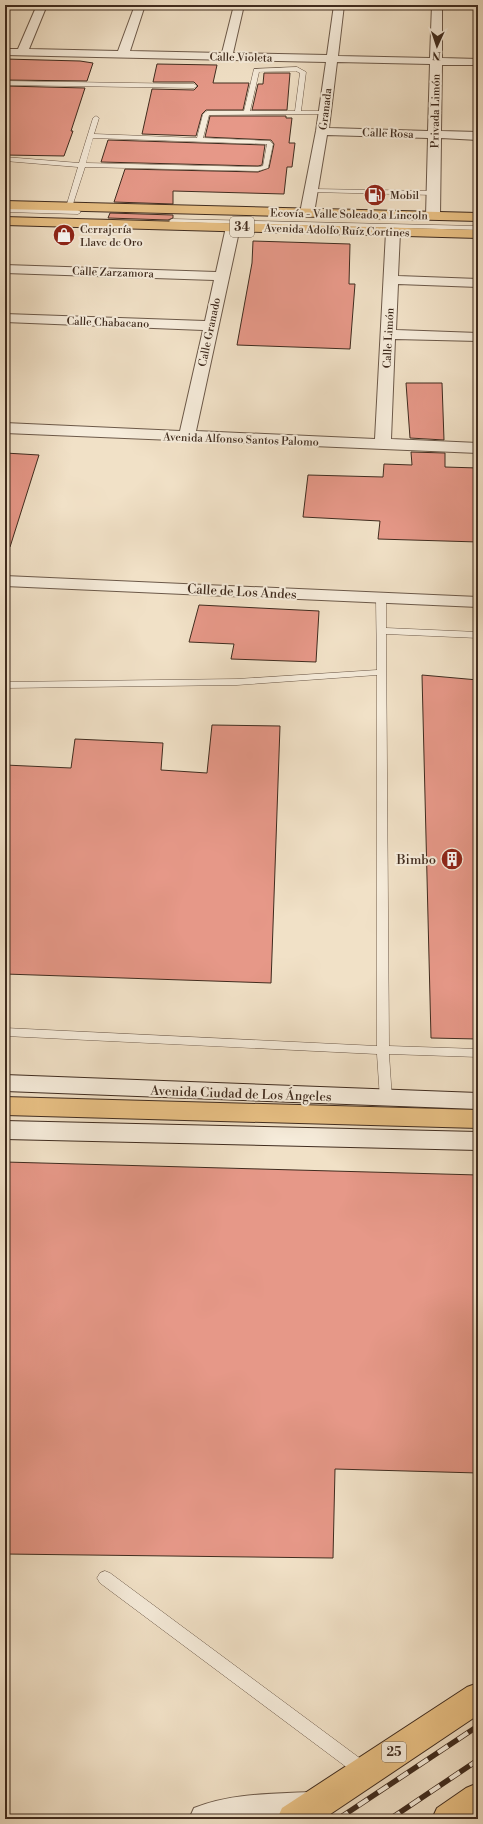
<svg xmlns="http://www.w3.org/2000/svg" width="483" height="1824" font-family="'Libre Bodoni',serif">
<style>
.building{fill:#e69888;stroke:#402c1f}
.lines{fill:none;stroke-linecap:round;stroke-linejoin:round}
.service-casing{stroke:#6c5949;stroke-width:1}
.minor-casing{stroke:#6c5949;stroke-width:2}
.tertiary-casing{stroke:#6c5949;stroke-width:2}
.secondary-casing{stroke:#402c1f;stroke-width:2}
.primary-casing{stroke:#402c1f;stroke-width:2}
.trunk-casing{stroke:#402c1f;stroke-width:2}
.service{fill:#f6ecdb;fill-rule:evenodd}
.minor{fill:#f6ecdb;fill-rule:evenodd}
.tertiary{fill:#f6ecdb;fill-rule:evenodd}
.secondary{fill:#f6ecdb;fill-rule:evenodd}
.primary{fill:#e8c084;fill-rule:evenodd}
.trunk{fill:#e8c084;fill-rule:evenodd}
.rail-casing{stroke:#402c1f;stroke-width:5.5}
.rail{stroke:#f6ecdb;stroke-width:4;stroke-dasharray:12;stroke-linecap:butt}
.labels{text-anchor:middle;stroke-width:4;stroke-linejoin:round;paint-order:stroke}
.far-street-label{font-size:11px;fill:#402c1f;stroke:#f6ecdb}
.far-poi-label{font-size:11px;fill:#402c1f;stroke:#f6ecdb;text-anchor:start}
.shield{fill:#f6ecdb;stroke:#776657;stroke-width:1}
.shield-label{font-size:12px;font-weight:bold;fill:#402c1f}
.street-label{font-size:13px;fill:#402c1f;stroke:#f6ecdb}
.poi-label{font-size:13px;fill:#402c1f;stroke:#f6ecdb;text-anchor:end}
</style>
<rect width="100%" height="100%" fill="#f1e1c7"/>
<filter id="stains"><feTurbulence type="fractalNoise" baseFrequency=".005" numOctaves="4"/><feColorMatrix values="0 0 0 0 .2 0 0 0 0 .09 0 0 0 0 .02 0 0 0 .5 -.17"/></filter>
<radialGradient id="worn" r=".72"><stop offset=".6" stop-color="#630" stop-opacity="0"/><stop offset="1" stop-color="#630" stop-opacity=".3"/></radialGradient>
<path class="building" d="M5,59L80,61L93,63L87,81L5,80Z
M157,64L217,65L213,83H249L243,110H206L202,114L196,136L142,134L152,89L194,90L198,86L194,82H153Z
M264,73H290L287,110H252L258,84H263Z
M5,86L85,88L71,131H73L64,156L5,155Z
M210,116H286V118H292L289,143H295L292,167H287L284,194L173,191V204L114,202L125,169L258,172L269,168L274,144L271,140L205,137Z
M108,140L265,145L262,165L258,166L101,162Z
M110,213L173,215V218L168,220L108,218Z
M253,241L350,244L349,284H355L350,349L237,345L252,263Z
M406,383H442L444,440L410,438Z
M411,452L445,453V467L478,468V542L378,539L380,521L303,517L308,475L383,477L384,464L412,465Z
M5,453L39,455L10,547L5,546Z
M199,605L319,611L316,662L231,659L234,644L189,642Z
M422,675L478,680V1039L431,1038Z
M212,725L280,726L271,983L5,974V765L71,768L75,739L163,743L161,770L207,773Z
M5,1162L478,1175V1473L335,1469L333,1558L5,1554Z"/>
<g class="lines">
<g class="service-casing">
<path id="service" d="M297,67L306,72L301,111H324L326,112V114L209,115L203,138L270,141L273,144L268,168L258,171L85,167L72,207L69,209L66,207L78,167L5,161V157L79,163L93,118L96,116L99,118L94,134L197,138L203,114L207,111H244L254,69ZM296,71L300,73L295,111H250L259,72ZM93,138L266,144H267L263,166L258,167L86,163Z
M5,81L194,84L197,86L194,88L5,85Z
M313,189L434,191L437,193L434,195L311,192V190Z
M5,208L78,210L81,212L78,214L5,212Z
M172,219L478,226V230L170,222L169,221Z
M381,595L386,598V628L478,632V638L386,634L389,1046L478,1049V1057L389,1054L392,1099L390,1102H382L380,1099L377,1054L5,1036V1028L377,1046V675L237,685L5,688V682L237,679L377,670L376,598Z
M105,1571L110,1573L369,1765L371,1770L369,1775L363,1778L357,1775L100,1583L97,1578L100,1573Z"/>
</g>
<g class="minor-casing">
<path id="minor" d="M37,5H47L29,49L118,51L135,5H145L130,51L222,53L234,5H244L233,53L327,55L334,5H344L338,56L430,58L432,5H442V58L478,59V65H442L441,131L478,132V140L441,138L440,216L438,219H428L426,216L428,138L327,135L314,213L312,216H302L300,213L316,131L326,62L5,55V49H18ZM337,62L430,64L428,131L329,128Z
M233,223L238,224L240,227L196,431L375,439L386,232L388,229H398L400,232L398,276L478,279V287L398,284L396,330L478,333V341L395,339L391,439L478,443V453L5,433V423L180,431L203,330L5,322V314L205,321L214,280L5,273V265L216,272L226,227L228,224Z
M5,576L478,597V607L5,586Z"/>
</g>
<g class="tertiary-casing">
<path id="tertiary" d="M311,1792L323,1797L328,1808L323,1819H189L194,1808C231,1793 272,1794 311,1792Z"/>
</g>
<g class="secondary-casing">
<path id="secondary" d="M5,1075L478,1093V1109L5,1091Z
M5,1121L478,1132V1150L5,1139Z"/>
</g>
<g class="primary-casing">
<path id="primary" d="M5,201L478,213V221L5,209Z
M5,217L478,230V238L5,225Z
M478,1683V1715L323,1819H277L282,1808L467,1687Z
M478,1783V1818L432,1819L437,1808L466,1788Z"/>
</g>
<g class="trunk-casing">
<path id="trunk" d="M5,1097L478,1110V1128L5,1115Z"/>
</g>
<use href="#service" class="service"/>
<use href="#minor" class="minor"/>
<use href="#tertiary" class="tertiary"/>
<use href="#secondary" class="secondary"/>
<use href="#primary" class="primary"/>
<use href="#trunk" class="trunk"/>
<g class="rail-casing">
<path id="rail" d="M338,1819L478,1726
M390,1819L478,1760"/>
</g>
<use href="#rail" class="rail"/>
</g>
<defs>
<g id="fuel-disc" transform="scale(1.15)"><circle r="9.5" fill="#8f2418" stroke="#f6ecdb"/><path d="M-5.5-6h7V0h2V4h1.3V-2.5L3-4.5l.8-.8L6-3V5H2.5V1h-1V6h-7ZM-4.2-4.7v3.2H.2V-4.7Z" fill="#fff"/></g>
<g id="shop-disc" transform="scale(1.15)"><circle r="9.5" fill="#8f2418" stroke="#f6ecdb"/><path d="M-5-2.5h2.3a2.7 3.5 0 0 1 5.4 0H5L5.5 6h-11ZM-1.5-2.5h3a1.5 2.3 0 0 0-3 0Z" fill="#fff"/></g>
<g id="building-disc" transform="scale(1.15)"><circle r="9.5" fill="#8f2418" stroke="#f6ecdb"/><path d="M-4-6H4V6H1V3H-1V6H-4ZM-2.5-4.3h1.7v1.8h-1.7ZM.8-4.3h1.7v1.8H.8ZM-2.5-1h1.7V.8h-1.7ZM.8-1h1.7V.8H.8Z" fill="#fff"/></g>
</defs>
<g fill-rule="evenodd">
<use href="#fuel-disc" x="375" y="195"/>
<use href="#shop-disc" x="64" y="235"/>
<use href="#building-disc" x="452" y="859"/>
</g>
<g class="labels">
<g class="far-street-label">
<text transform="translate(241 57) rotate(1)" y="4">Calle Violeta</text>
<text transform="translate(325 109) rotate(-83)" y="4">Granada</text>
<text transform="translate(435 111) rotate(-89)" y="4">Privada Limón</text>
<text transform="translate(388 133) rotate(2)" y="4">Calle Rosa</text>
<text transform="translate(349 214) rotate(1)" y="4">Ecovía - Valle Soleado a Lincoln</text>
<text transform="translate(337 230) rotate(2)" y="4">Avenida Adolfo Ruíz Cortines</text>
<text transform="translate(113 272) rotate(2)" y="4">Calle Zarzamora</text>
<text transform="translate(108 322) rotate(2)" y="4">Calle Chabacano</text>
<text transform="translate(209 332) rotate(-78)" y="4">Calle Granado</text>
<text transform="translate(388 338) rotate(-87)" y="4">Calle Limón</text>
<text transform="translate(241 439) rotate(2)" y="4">Avenida Alfonso Santos Palomo</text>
</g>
<g class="far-poi-label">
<text x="390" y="199">Mobil</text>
<text x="80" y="233">Cerrajería<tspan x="80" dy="13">Llave de Oro</tspan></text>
</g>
<g class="shield">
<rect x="230" y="217" width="24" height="20" rx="3"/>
<rect x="382" y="1742" width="24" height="20" rx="3"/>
</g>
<g class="shield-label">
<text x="242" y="231">34</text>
<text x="394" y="1756">25</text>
</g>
<g class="street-label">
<text transform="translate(242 591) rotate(3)" y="5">Calle de Los Andes</text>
<text transform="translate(241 1093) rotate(2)" y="5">Avenida Ciudad de Los Ángeles</text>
</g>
<g class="poi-label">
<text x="436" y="864">Bimbo</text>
</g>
</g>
<rect width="483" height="1824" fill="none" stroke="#f1e1c7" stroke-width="20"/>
<rect x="6" y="6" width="471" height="1812" fill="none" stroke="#402c1f" stroke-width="2"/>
<rect x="10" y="10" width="463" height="1804" fill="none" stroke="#402c1f"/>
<g transform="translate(437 46) rotate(183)" stroke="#f6ecdb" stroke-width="3" paint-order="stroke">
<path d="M0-3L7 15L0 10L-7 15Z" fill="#402c1f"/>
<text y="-6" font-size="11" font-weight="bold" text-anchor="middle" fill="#402c1f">N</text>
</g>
<rect width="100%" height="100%" filter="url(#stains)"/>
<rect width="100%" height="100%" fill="url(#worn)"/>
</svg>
